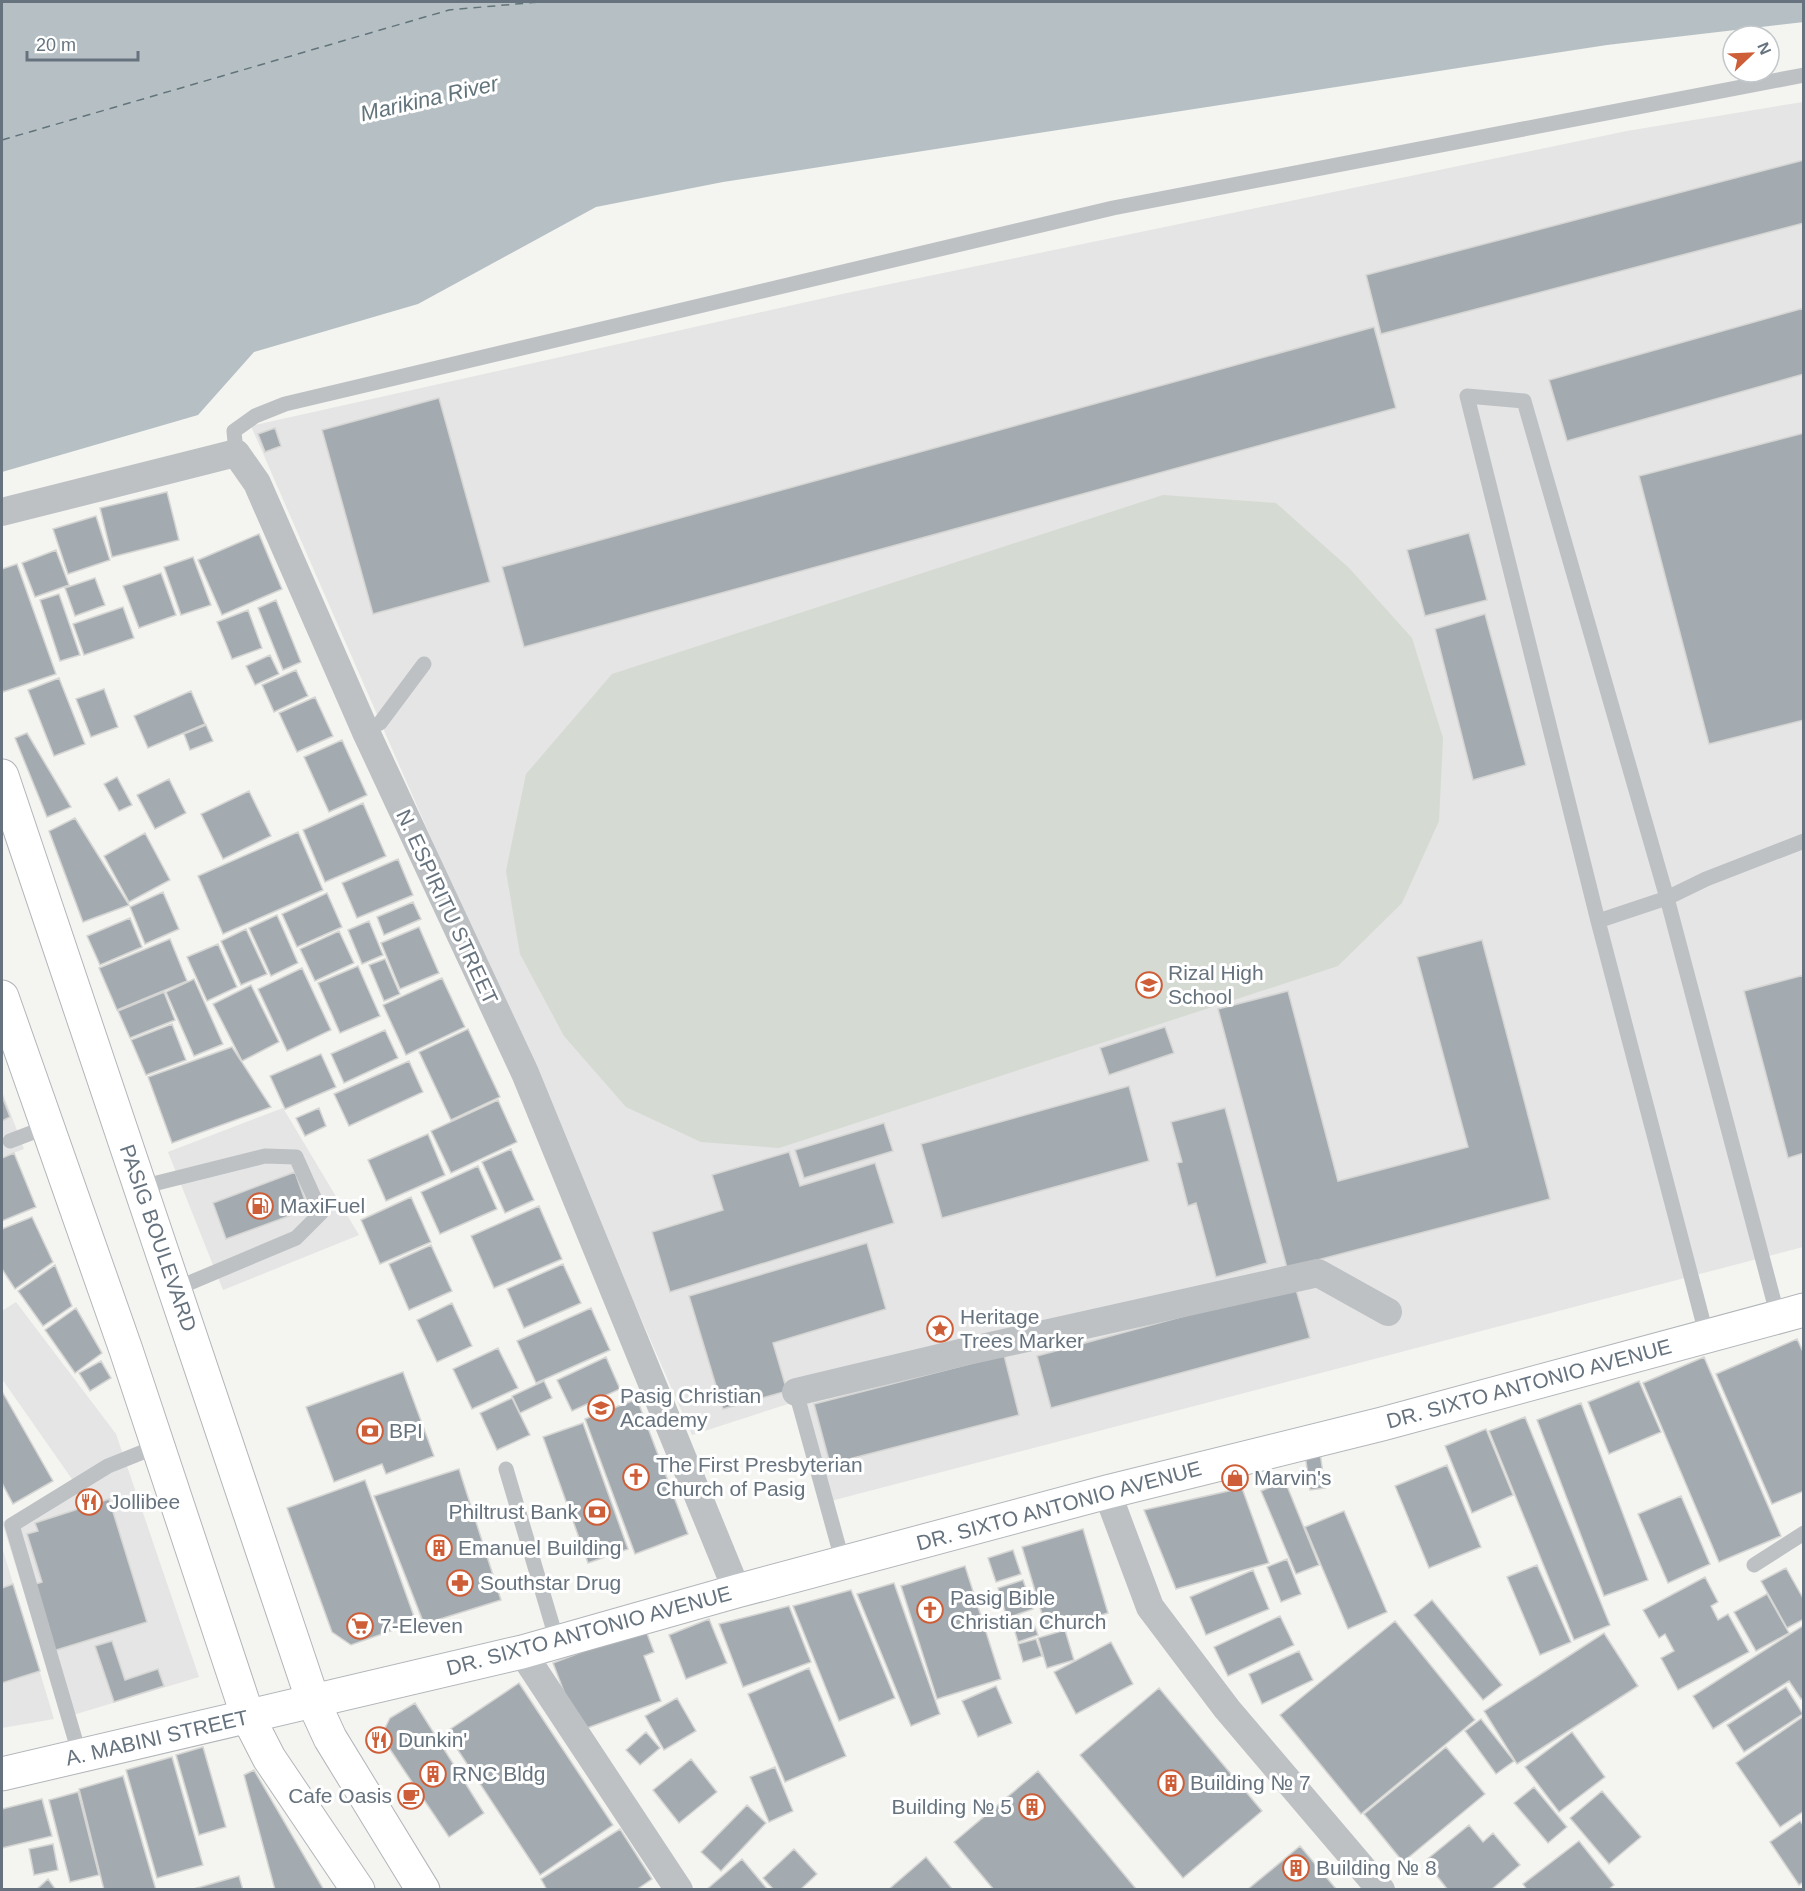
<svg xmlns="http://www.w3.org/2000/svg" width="1805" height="1891" font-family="Helvetica,sans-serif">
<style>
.built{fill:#e4e5e4}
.green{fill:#d5dad2}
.water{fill:#b6c0c4}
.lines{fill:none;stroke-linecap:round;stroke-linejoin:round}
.ferry{stroke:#62747b;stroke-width:1.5;stroke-dasharray:8 6;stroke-linecap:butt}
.building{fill:#a4abb0;stroke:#d5d5d3;stroke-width:1.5}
.secondary-casing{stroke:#b2b6ba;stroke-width:35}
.lane{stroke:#bdc1c4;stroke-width:15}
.street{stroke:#bdc1c4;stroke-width:28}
.secondary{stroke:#fff;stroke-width:33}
.labels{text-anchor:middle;stroke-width:6;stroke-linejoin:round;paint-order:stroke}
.street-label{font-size:21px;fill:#66737e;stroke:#fff}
.poi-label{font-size:21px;fill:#66737e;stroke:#fff;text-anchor:start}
.water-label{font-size:22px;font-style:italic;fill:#62747b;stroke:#fff}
</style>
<rect width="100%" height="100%" fill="#f4f4f0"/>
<path class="built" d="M1803,102V1247L823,1503L791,1403L692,1435L251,426L847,293L1627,131Z
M2,1091L24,1149L2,1157Z
M283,1108L359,1235L223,1290L168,1152Z
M16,1302L116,1434L199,1677L63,1718L2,1522L74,1482L2,1379V1311Z
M2,1547L54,1719L2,1728Z"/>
<path class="green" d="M1163,495L1276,503L1349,568L1412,638L1443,738L1439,821L1402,903L1338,966L779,1148L701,1142L626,1107L564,1036L520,954L506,871L526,774L612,674Z"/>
<path class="water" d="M2,2H1803L1804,22L1607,45L723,182L596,207L418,304L254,352L198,415L2,472Z"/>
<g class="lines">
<path class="ferry" d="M2,140L449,10L539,2"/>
</g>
<path class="building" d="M1804,160V223L1381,334L1366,275Z
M1804,308V374L1567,441L1549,380Z
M1374,327L1396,408L524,647L502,567Z
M439,398L490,582L373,614L322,430Z
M275,428L281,446L265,452L258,434Z
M1804,433V720L1709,744L1639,476Z
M167,492L179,540L112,557L100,508Z
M96,516L110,560L68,574L53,529Z
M1469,533L1487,600L1425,616L1407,550Z
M259,534L282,589L222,615L198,560Z
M56,550L69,585L35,597L22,563Z
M193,557L211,605L181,615L164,567Z
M17,564L56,674L3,692L2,688V569Z
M161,573L176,615L139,628L123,586Z
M95,578L105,605L75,616L65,588Z
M59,594L80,655L60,661L40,600Z
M276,600L301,662L283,670L258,608Z
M123,607L134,638L84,655L73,624Z
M248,610L262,648L232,659L217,622Z
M1485,614L1526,765L1473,780L1435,629Z
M270,655L279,674L255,685L246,666Z
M296,670L308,696L274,712L262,685Z
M59,678L85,744L54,756L28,690Z
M104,689L118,727L91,737L76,699Z
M191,691L205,724L148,748L134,716Z
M315,697L333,736L297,752L279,713Z
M206,725L213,741L190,750L184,734Z
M27,733L71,807L47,817L15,738Z
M342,740L367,795L329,812L304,757Z
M117,777L132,805L119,811L104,784Z
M169,779L186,813L155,829L137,795Z
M249,791L271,836L223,859L201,814Z
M363,803L386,856L325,882L303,830Z
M75,818L129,905L83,922L49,831Z
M298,832L323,890L223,934L198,876Z
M145,833L170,880L129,902L104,856Z
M398,859L413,895L357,918L342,883Z
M163,892L179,929L145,944L130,907Z
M327,893L342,927L297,947L282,914Z
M413,902L421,919L384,935L377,917Z
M277,915L298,963L271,976L249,928Z
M130,918L142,947L100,965L87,936Z
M369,921L383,955L362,964L348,930Z
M419,927L439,973L400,989L381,943Z
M246,929L267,974L241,985L221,941Z
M339,931L354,963L315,981L300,949Z
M170,939L187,981L117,1010L99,968Z
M1482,940L1550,1199L1287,1268L1218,1009L1288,991L1338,1181L1468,1147L1417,957Z
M218,944L237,987L207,1001L187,957Z
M385,959L400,994L384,1001L369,965Z
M358,966L380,1016L340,1033L318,983Z
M302,968L331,1030L287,1051L258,989Z
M1804,975V1153L1788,1158L1744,991Z
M442,978L465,1027L406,1055L383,1005Z
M194,979L223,1044L194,1056L166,992Z
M251,985L279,1042L242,1061L213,1004Z
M164,992L175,1020L130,1038L118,1011Z
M172,1024L186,1060L146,1075L131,1040Z
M1165,1027L1174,1053L1109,1075L1100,1048Z
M468,1029L500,1097L451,1120L419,1052Z
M385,1030L398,1058L344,1083L331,1054Z
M232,1047L271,1107L172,1143L148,1077Z
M321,1054L336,1087L285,1109L270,1076Z
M409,1061L423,1092L349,1126L334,1094Z
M1129,1086L1149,1161L942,1218L921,1144Z
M2,1096L10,1117L2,1121Z
M498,1100L517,1142L451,1173L431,1131Z
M319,1108L326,1126L305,1136L296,1118Z
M1225,1108L1267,1263L1216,1277L1196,1203L1188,1206L1177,1163L1182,1162L1171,1122Z
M884,1123L893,1151L804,1178L795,1150Z
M428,1134L445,1175L386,1201L368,1160Z
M511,1149L534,1200L505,1213L482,1162Z
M789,1152L800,1186L875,1163L894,1223L670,1292L652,1232L723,1210L712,1175Z
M14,1153L36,1207L2,1221V1158Z
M478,1166L497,1209L440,1234L421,1192Z
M295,1172L308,1209L226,1239L213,1203Z
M411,1197L431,1242L380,1264L361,1220Z
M539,1206L562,1259L494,1288L471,1236Z
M32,1217L53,1262L15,1289L2,1269V1229Z
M867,1243L886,1309L773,1343L787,1391L723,1409L689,1296Z
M431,1245L452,1291L409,1310L389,1264Z
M563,1264L581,1303L524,1328L507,1289Z
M55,1265L72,1306L43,1326L18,1291Z
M1295,1286L1310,1338L1051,1408L1037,1356Z
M452,1303L472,1346L437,1362L417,1320Z
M76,1308L102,1353L75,1373L45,1330Z
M591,1308L610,1350L536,1383L517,1341Z
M1797,1339L1804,1354V1491L1772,1504L1716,1374Z
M498,1348L518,1388L472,1409L453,1369Z
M1004,1355L1019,1415L830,1464L814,1404Z
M606,1357L620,1389L572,1411L557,1380Z
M1704,1357L1781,1536L1719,1562L1643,1383Z
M101,1361L111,1378L90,1391L79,1373Z
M403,1372L434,1456L386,1474L382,1464L334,1482L306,1407Z
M544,1381L552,1398L520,1413L512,1396Z
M1639,1381L1661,1432L1609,1454L1588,1402Z
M3,1393L53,1481L13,1504L2,1483V1394Z
M512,1398L530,1435L497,1450L480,1413Z
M637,1399L688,1534L635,1554L585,1419Z
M1581,1403L1648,1580L1604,1596L1537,1420Z
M1525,1417L1610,1625L1574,1640L1489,1431Z
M583,1423L628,1549L588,1563L543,1437Z
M1486,1429L1513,1495L1472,1513L1445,1446Z
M1319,1445L1325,1488L1310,1490L1304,1447Z
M1447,1465L1481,1547L1429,1568L1395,1486Z
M459,1469L501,1600L424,1624L374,1496Z
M365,1480L416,1622L351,1645L332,1632L287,1508Z
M1285,1481L1319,1565L1296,1574L1261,1491Z
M1242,1488L1269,1563L1176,1589L1144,1510Z
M1681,1496L1710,1564L1668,1583L1638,1514Z
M109,1499L147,1622L53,1651L33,1585L42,1582L27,1534L38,1531L35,1523Z
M1344,1511L1387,1612L1348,1629L1305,1527Z
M1083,1529L1108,1613L1047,1631L1022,1547Z
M1013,1550L1021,1574L996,1582L988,1558Z
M1287,1559L1301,1594L1281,1602L1267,1567Z
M1537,1565L1571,1642L1540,1655L1507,1577Z
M965,1566L1001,1679L937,1699L901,1586Z
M1786,1568L1804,1600V1619L1787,1628L1761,1581Z
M1253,1570L1269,1609L1206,1635L1190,1597Z
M1705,1577L1718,1602L1711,1606L1718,1620L1728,1614L1749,1652L1678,1690L1661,1658L1674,1651L1665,1634L1659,1638L1643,1610Z
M1023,1580L1033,1609L1007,1618L998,1588Z
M894,1583L940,1714L911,1726L857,1594Z
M13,1584L40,1671L2,1683V1588Z
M851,1590L895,1698L839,1721L793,1606Z
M1767,1594L1789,1633L1756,1651L1734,1612Z
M1432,1600L1502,1685L1483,1700L1414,1615Z
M789,1606L811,1662L743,1687L719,1624Z
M1031,1616L1038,1635L1018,1642L1012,1622Z
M1280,1616L1294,1645L1228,1676L1214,1647Z
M709,1619L727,1663L686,1679L669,1635Z
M1395,1621L1475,1720L1361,1814L1280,1715Z
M1804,1625V1698L1801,1699L1789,1681L1713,1729L1693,1696Z
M645,1628L654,1652L644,1656L661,1701L579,1731L553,1663Z
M1065,1630L1074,1660L1047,1668L1038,1638Z
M1604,1633L1638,1686L1517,1764L1484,1711Z
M1036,1639L1042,1656L1023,1662L1018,1644Z
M112,1641L125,1680L158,1669L164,1686L114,1702L95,1646Z
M1111,1642L1133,1684L1076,1714L1054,1672Z
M1299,1651L1313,1680L1262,1704L1249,1674Z
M809,1668L846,1756L785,1782L748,1694Z
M519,1683L613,1825L540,1875L446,1732Z
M996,1686L1012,1723L978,1737L962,1701Z
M1786,1687L1803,1714L1744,1752L1727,1725Z
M1159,1688L1262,1811L1183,1878L1080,1755Z
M677,1698L696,1731L664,1750L645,1716Z
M415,1703L484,1813L449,1837L381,1736L390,1718Z
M1804,1716V1811L1780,1827L1736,1763Z
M1481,1719L1514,1761L1496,1774L1465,1731Z
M646,1732L660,1748L640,1765L626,1750Z
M1572,1732L1605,1777L1559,1812L1525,1767Z
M203,1747L226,1827L199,1835L176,1755Z
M1446,1747L1485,1794L1403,1862L1364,1814Z
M172,1757L203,1865L157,1878L126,1770Z
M691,1759L717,1792L679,1823L653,1790Z
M775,1767L793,1811L769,1822L750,1777Z
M254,1770L324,1890H275L244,1775Z
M1038,1771L1137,1890H994L954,1842Z
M123,1776L156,1890H104L79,1789Z
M1534,1787L1567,1827L1548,1843L1514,1803Z
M1602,1791L1641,1837L1609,1864L1570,1818Z
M78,1792L99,1875L70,1882L49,1800Z
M42,1799L52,1836L2,1848V1809Z
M747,1805L766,1823L721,1871L701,1852Z
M1800,1821L1804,1826V1882L1799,1885L1770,1842Z
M1469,1825L1483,1842L1493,1833L1520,1865L1491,1890H1448L1425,1861Z
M620,1829L652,1879L636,1890H547L541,1879Z
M1579,1841L1614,1885L1608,1890H1527L1523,1884Z
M53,1844L58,1870L34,1875L29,1849Z
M1300,1846L1337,1890H1247Z
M794,1849L817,1874L800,1890H774L763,1878Z
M926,1857L953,1890H888Z
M742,1859L768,1890H706Z
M239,1876L243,1890H190Z
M48,1879L56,1890H36Z"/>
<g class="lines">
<g class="secondary-casing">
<path id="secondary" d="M2,776L313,1701L330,1738L423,1890
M2,997L126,1350L248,1717L269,1758L358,1890
M2,1774L522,1652L737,1591L1107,1492L1382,1424L1804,1310"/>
</g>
<path class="lane" d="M236,453L234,431L255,416L285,404L1113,208L1804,75
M365,730L380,723L424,664
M1598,921L1667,898L1706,879L1804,841
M10,1141L47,1127
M141,1187L265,1156L296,1157L321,1213L296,1238L175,1289
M1707,1337L1598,921L1467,396L1524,401L1667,898L1778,1317
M796,1392L843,1563
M506,1469L557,1641
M1754,1565L1804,1533
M80,1756L12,1525L108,1466L158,1446"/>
<path class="street" d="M2,512L236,453L257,483L365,730L525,1073L737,1591
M796,1392L968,1351L1318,1273L1388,1312
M1107,1492L1150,1607L1227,1709L1381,1890
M522,1652L679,1890"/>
<use href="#secondary" class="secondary"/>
</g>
<defs>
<g id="school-ring" transform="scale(1.35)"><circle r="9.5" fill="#fff" stroke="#cd5e37" stroke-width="1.5"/><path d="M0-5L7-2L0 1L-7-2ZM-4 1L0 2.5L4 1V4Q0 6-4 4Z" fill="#cd5e37"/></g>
<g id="fuel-ring" transform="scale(1.35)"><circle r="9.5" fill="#fff" stroke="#cd5e37" stroke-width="1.5"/><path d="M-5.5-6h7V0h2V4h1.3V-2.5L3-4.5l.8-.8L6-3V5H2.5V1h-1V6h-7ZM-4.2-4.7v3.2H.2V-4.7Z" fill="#cd5e37"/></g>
<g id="sight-ring" transform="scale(1.35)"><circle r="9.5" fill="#fff" stroke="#cd5e37" stroke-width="1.5"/><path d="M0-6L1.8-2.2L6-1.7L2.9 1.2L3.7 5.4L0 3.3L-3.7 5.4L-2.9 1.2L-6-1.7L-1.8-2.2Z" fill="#cd5e37"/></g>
<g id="bank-ring" transform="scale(1.35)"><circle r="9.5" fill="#fff" stroke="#cd5e37" stroke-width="1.5"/><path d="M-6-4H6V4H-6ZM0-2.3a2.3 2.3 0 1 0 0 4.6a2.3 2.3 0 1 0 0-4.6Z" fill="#cd5e37"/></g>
<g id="church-ring" transform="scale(1.35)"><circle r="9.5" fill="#fff" stroke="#cd5e37" stroke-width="1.5"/><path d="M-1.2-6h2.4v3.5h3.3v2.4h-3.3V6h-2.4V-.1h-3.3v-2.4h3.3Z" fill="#cd5e37"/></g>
<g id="shop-ring" transform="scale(1.35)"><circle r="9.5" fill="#fff" stroke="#cd5e37" stroke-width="1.5"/><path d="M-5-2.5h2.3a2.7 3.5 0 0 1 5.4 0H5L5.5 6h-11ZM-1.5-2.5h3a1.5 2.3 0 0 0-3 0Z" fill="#cd5e37"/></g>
<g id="restaurant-ring" transform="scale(1.35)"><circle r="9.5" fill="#fff" stroke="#cd5e37" stroke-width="1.5"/><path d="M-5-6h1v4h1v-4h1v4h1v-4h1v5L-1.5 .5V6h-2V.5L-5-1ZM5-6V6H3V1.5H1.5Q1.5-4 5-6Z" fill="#cd5e37"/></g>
<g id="building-ring" transform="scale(1.35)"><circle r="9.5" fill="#fff" stroke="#cd5e37" stroke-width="1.5"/><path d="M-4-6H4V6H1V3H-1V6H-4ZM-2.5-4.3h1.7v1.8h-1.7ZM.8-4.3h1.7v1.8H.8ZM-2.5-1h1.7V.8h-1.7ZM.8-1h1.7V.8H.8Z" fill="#cd5e37"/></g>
<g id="pharmacy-ring" transform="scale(1.35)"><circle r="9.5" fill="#fff" stroke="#cd5e37" stroke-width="1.5"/><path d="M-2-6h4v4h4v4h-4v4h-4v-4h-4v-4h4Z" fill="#cd5e37"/></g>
<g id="supermarket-ring" transform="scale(1.35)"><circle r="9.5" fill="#fff" stroke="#cd5e37" stroke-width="1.5"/><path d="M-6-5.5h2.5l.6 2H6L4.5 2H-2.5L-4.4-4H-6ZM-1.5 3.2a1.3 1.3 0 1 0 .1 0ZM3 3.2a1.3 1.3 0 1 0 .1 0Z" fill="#cd5e37"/></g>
<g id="cafe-ring" transform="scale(1.35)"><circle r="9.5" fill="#fff" stroke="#cd5e37" stroke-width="1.5"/><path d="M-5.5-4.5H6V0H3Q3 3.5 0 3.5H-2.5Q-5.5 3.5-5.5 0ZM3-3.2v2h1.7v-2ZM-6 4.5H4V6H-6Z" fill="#cd5e37"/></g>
</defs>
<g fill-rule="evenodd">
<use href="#school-ring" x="1149" y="985"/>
<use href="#fuel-ring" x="260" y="1206"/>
<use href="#sight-ring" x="940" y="1329"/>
<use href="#school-ring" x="601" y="1408"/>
<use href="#bank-ring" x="370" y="1431"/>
<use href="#church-ring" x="636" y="1477"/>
<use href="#shop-ring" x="1235" y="1478"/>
<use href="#restaurant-ring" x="89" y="1502"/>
<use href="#bank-ring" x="597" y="1512"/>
<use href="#building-ring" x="439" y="1548"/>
<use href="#pharmacy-ring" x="460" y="1583"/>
<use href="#church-ring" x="930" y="1610"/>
<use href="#supermarket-ring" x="360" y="1626"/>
<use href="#restaurant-ring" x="379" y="1740"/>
<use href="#building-ring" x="433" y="1774"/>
<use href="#building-ring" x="1171" y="1783"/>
<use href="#cafe-ring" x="411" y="1796"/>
<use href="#building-ring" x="1032" y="1807"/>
<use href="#building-ring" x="1296" y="1868"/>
</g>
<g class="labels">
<g class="street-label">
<text transform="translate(447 907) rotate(65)" y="7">N. ESPIRITU STREET</text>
<text transform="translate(158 1238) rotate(71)" y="7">PASIG BOULEVARD</text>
<text transform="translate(1529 1384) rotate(-15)" y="7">DR. SIXTO ANTONIO AVENUE</text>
<text transform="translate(1059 1506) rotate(-15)" y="7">DR. SIXTO ANTONIO AVENUE</text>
<text transform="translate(589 1631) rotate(-15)" y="7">DR. SIXTO ANTONIO AVENUE</text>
<text transform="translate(157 1738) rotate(-13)" y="7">A. MABINI STREET</text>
</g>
<g class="poi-label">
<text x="1168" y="980">Rizal High<tspan x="1168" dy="24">School</tspan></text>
<text x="280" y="1213">MaxiFuel</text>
<text x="960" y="1324">Heritage<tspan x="960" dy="24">Trees Marker</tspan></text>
<text x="620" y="1403">Pasig Christian<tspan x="620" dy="24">Academy</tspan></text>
<text x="389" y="1438">BPI</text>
<text x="656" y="1472">The First Presbyterian<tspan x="656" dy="24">Church of Pasig</tspan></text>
<text x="1254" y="1485">Marvin's</text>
<text x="109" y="1509">Jollibee</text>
<text x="578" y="1519" text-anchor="end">Philtrust Bank</text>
<text x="458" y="1555">Emanuel Building</text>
<text x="480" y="1590">Southstar Drug</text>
<text x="950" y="1605">Pasig Bible<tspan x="950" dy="24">Christian Church</tspan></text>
<text x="380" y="1633">7-Eleven</text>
<text x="398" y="1747">Dunkin'</text>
<text x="452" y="1781">RNC Bldg</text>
<text x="1190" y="1790">Building № 7</text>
<text x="392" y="1803" text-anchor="end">Cafe Oasis</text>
<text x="1012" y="1814" text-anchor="end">Building № 5</text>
<text x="1316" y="1875">Building № 8</text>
</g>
<g class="water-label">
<text transform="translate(429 98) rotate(-13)" y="8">Marikina River</text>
</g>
</g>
<rect width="1805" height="1891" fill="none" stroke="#66737e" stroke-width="6"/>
<g transform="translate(1751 54) rotate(67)"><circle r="28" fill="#ffffff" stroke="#c2c7cb" stroke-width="1.5"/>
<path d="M0-4.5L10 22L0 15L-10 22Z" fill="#cd5e37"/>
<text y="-9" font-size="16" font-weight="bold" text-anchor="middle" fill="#66737e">N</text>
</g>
<path d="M27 51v9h111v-9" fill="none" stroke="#66737e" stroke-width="3"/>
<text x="36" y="51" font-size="18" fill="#66737e" stroke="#ffffff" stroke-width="4.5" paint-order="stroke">20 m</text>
</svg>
